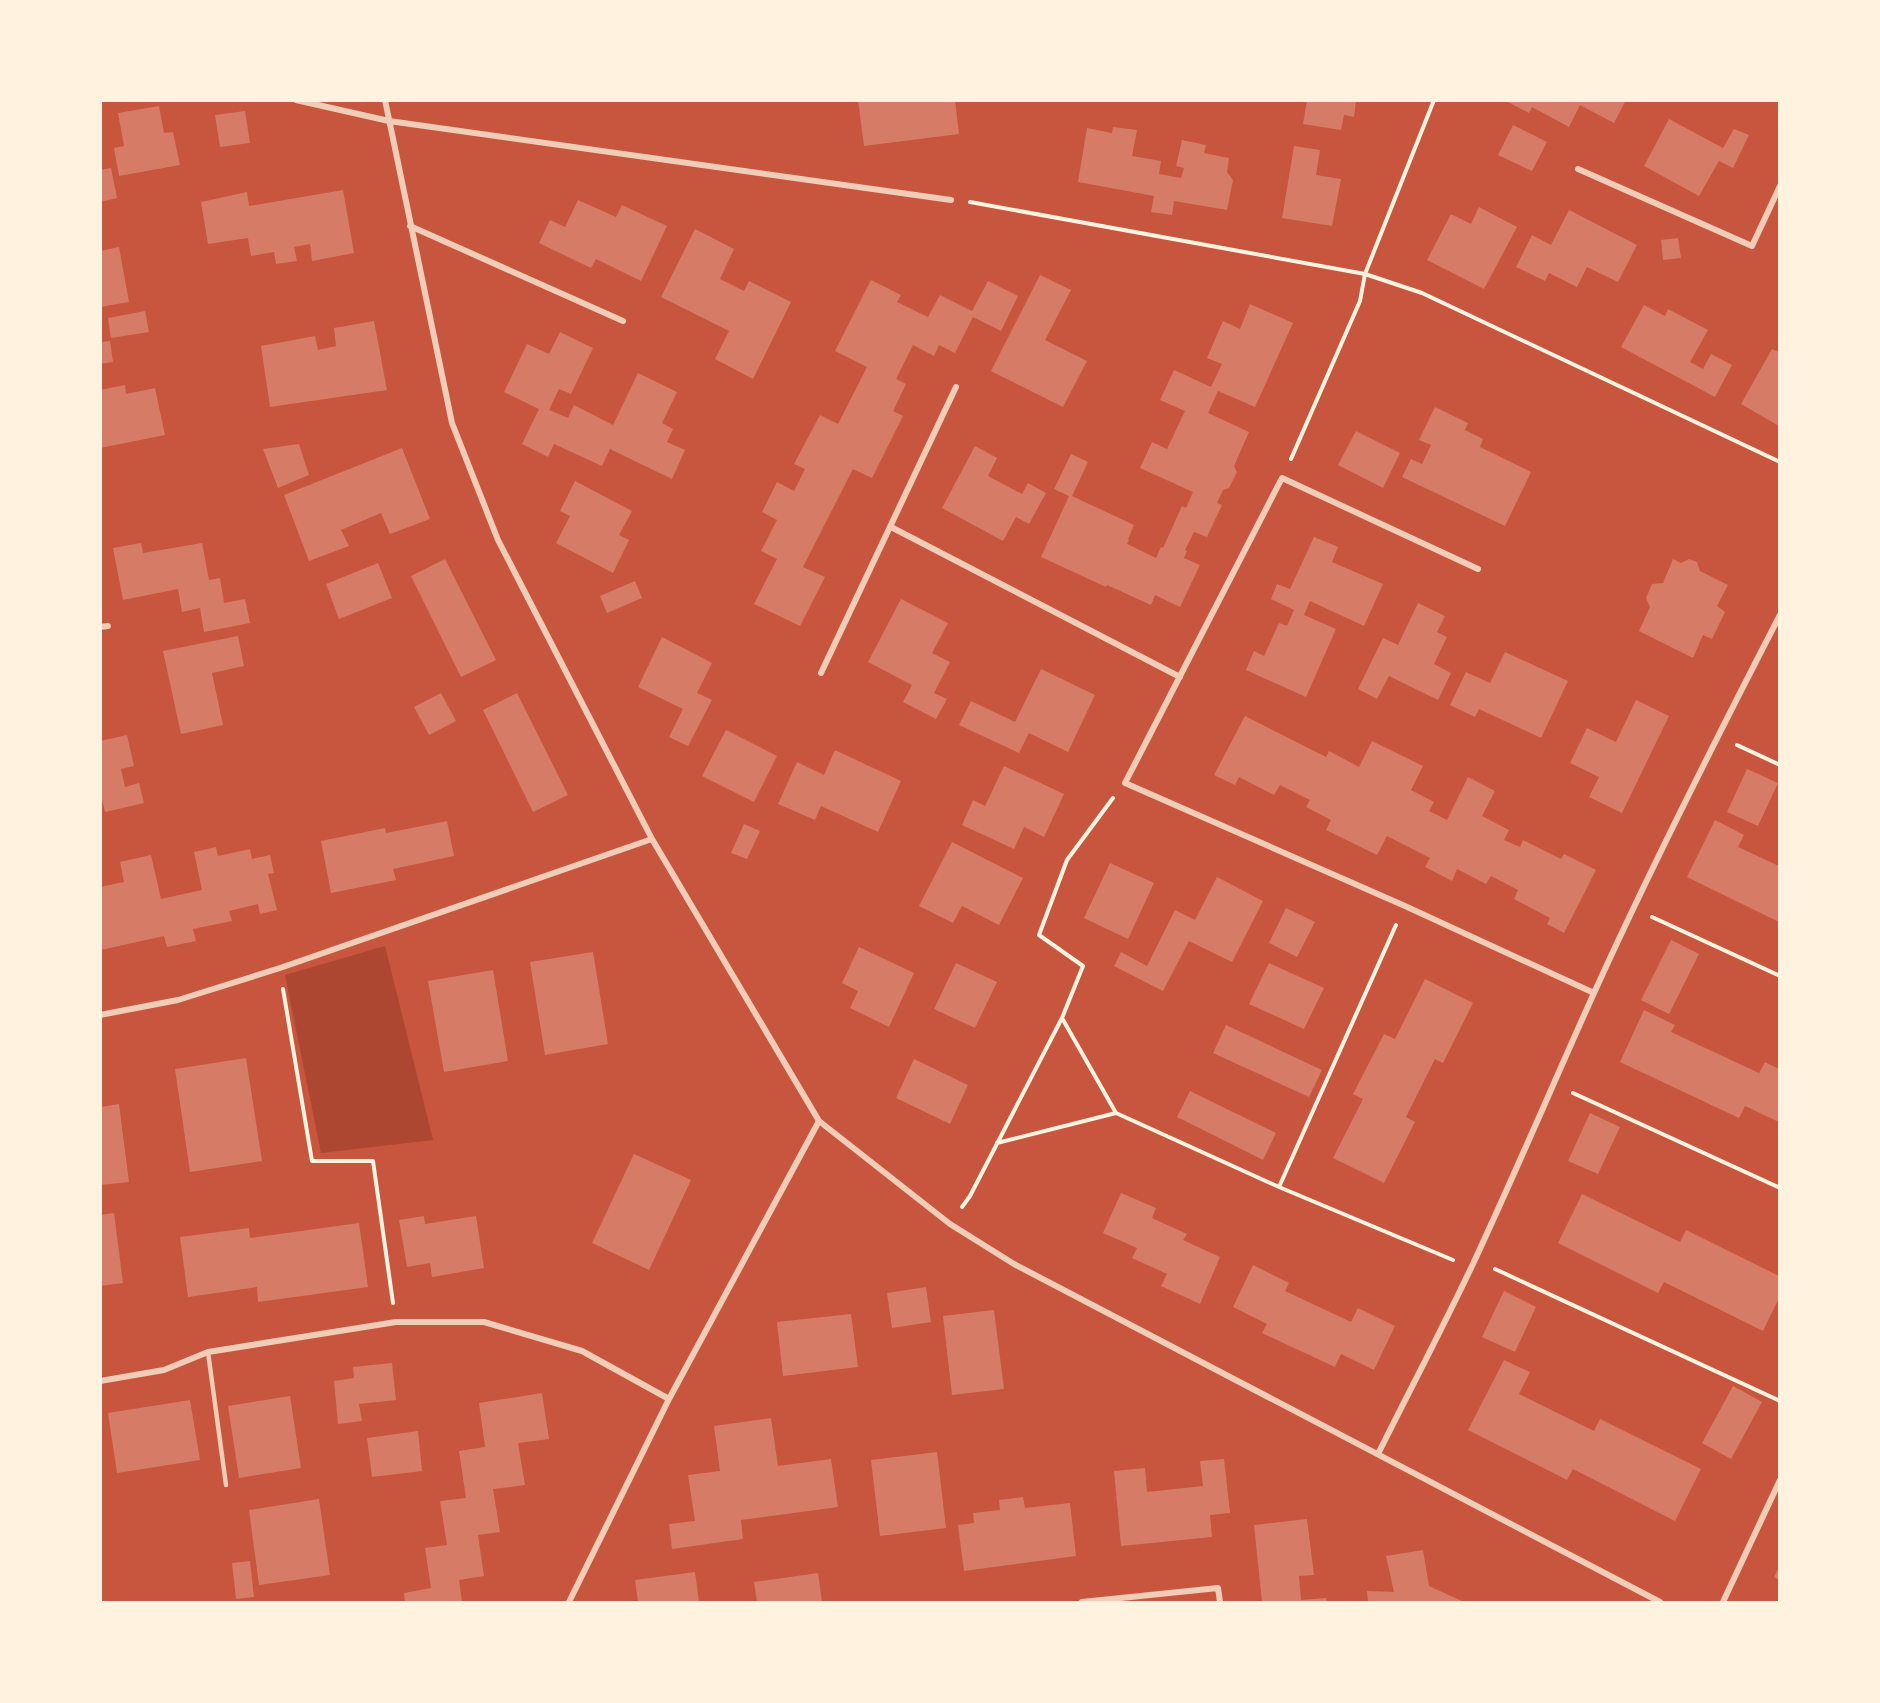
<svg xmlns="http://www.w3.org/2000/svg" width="1880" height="1703" font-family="'Nunito Sans',sans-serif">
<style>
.green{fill:#ae4732}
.building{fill:#d67c66}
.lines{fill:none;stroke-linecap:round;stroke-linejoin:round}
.path{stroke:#fff3e0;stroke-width:4}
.service{stroke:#f1ccb7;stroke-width:4.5}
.minor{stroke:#f1ccb7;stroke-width:6}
</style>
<rect width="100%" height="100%" fill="#c8553d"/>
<path class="green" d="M385,946L433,1140L321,1153L285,975Z"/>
<path class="building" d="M858,100H955L959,134L864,146Z
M1307,100H1356L1354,117L1344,115L1341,130L1303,124Z
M1504,100H1626L1614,123L1580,105L1569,127L1532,107L1529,113Z
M159,106L164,133L173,132L180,165L119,176L114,148L124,146L118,113Z
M245,111L250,143L220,147L215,115Z
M1669,119L1723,148L1734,129L1749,135L1733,168L1719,161L1699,196L1644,166Z
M1513,125L1547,142L1532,171L1498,155Z
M1113,127L1137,130L1132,156L1161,161L1159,174L1181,178L1184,168L1176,166L1182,140L1206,145L1204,153L1229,158L1227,172L1233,180L1227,210L1174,201L1172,215L1151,212L1154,196L1078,182L1087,128L1112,133Z
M1294,146L1320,150L1316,175L1341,179L1332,226L1282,218Z
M111,168L117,198L100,202V170Z
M343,190L354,253L312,261L310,244L294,247L297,261L276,264L274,252L251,256L248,238L208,244L201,202L247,192L249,206Z
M578,200L616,217L622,205L667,226L641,281L596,259L591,268L539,243L550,220L565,227Z
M1479,207L1517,227L1484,289L1427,260L1451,214L1471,224Z
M1569,210L1637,245L1618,282L1587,267L1577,287L1549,273L1545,281L1516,267L1532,235L1551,245Z
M695,229L734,249L720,279L744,291L749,281L791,302L753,379L715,359L729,331L661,297Z
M1678,238L1681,258L1663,260L1661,240Z
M119,247L129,302L100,307V251Z
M1040,275L1071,290L1045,340L1087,361L1063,407L991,371Z
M871,280L901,295L897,302L928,317L940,295L972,311L988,281L1018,296L1001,331L973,317L955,353L939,345L934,356L913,345L896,379L906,384L893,411L903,416L872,478L853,469L803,567L825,577L800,626L754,604L777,559L761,551L777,520L762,512L777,482L794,491L805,469L794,464L820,415L838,424L867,367L835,351Z
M1250,304L1293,323L1255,407L1218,391L1208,413L1249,432L1234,466L1237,472L1229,488L1223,490L1217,503L1222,505L1207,537L1194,532L1185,550L1187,551L1184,558L1200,565L1180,607L1155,595L1151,605L1107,585L1106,587L1041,557L1069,496L1054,489L1071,454L1088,462L1072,496L1134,525L1128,539L1129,540L1127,544L1156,558L1161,547L1163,548L1182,506L1186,508L1193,492L1140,468L1152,442L1167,449L1185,411L1160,400L1174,370L1211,387L1222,364L1207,358L1223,321L1240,329Z
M1644,305L1665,316L1668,309L1708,330L1690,362L1703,369L1711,354L1732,365L1715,397L1621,347Z
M145,311L149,332L111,338L108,318Z
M374,321L387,390L270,407L261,346L315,336L318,350L336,346L334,328Z
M560,332L593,348L571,394L559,389L549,410L568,418L574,405L613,425L638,373L677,392L662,423L673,429L667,442L685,450L672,479L610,449L602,466L554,444L548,457L522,444L539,409L504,392L527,344L549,354Z
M110,341L113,362L100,364V342Z
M1772,349L1779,352V426L1741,404Z
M125,385L126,394L155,388L165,435L100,448V390Z
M1435,407L1468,423L1465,430L1483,439L1480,447L1531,472L1505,526L1402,477L1411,459L1422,464L1431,445L1419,440Z
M1356,431L1400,453L1383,488L1338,465Z
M299,444L309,475L278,488L263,449Z
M975,446L997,458L988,476L1022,494L1028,483L1046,493L1029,524L1016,517L1003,541L942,508Z
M402,448L430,519L390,534L381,513L341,530L349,546L309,561L284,495Z
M575,481L632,511L619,535L629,540L613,573L556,543L570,516L560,511Z
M1314,537L1338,547L1332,562L1383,584L1364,626L1310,601L1304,615L1336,629L1306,697L1246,670L1254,651L1264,656L1279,623L1287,626L1294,610L1271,599L1277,584L1290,589Z
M141,543L143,553L202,543L209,580L220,578L224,603L245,599L250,623L204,632L200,608L182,612L178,589L123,600L113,548Z
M445,559L496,660L461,677L411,576Z
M1673,559L1681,563L1689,559L1697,562L1700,571L1728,585L1717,606L1725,612L1712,639L1703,635L1693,658L1639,631L1650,607L1646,598L1652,584L1663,583Z
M378,563L392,598L339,619L326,584Z
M635,581L642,598L607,613L600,596Z
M901,599L948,623L932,653L950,662L934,693L947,699L936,719L903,702L912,685L868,662Z
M1418,603L1445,616L1437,632L1447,637L1434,664L1451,673L1438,700L1389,676L1377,699L1358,689L1383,638L1398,645Z
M238,636L244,666L212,673L223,725L181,734L163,651Z
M662,637L712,663L697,693L712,700L688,746L669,737L683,709L638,687Z
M1505,652L1568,681L1541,738L1479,709L1475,717L1450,705L1466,672L1490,683Z
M1041,669L1095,695L1068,752L1029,733L1019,753L959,725L971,701L1015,722Z
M441,693L456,721L429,735L414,707Z
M517,693L568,795L533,812L483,710Z
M1636,700L1669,716L1622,813L1589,797L1599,777L1570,763L1587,728L1616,742Z
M1245,716L1326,757L1329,751L1359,767L1372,741L1423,766L1411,790L1434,802L1429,811L1447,820L1468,777L1495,791L1482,816L1509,830L1504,840L1520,847L1523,840L1561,859L1564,854L1596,870L1564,933L1547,924L1550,918L1514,899L1518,890L1491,876L1486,884L1457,869L1452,881L1425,867L1430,858L1387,836L1377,855L1326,830L1331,820L1306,807L1310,800L1280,785L1274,795L1239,777L1235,785L1214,775Z
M726,730L777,756L754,802L702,776Z
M127,735L134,766L121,769L125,787L139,783L144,803L105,812L100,792V741Z
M835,750L901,781L878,832L821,806L815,820L778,804L797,762L824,775Z
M1004,766L1064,794L1044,837L1024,827L1014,849L962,825L973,800L985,806Z
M1747,769L1778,783L1758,826L1727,812Z
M1715,820L1744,835L1738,847L1779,866V922L1687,877Z
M447,821L454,856L393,869L396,880L331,893L321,841L385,828L386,833Z
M744,824L760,831L747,859L731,853Z
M952,842L1023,878L999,925L962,906L953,923L919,906Z
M216,847L218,856L250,849L252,859L270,855L274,873L268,874L277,910L260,914L258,904L229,911L232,921L193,929L196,941L167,947L164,936L101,950L100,887L124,882L120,862L151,855L161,899L202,890L194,852Z
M1110,863L1154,883L1128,939L1084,918Z
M1217,877L1263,901L1232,962L1189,941L1163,991L1114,966L1121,952L1147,966L1175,910L1195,920Z
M1286,908L1315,922L1297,957L1269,943Z
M1671,940L1699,954L1669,1014L1641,1000Z
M859,947L914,973L889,1027L850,1008L858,991L842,983Z
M593,952L608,1044L545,1055L530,962Z
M956,963L997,982L975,1028L934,1009Z
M1269,963L1324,988L1304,1029L1249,1004Z
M493,970L508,1061L444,1072L428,981Z
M1425,979L1473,1003L1443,1063L1435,1059L1406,1117L1415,1122L1384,1183L1333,1158L1363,1099L1353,1094L1384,1034L1395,1039Z
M1644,1010L1675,1025L1671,1032L1759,1073L1765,1062L1779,1069V1122L1745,1106L1739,1118L1620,1062Z
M1226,1025L1322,1070L1309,1097L1213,1053Z
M246,1058L262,1161L190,1172L175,1069Z
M914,1059L968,1085L950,1124L896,1098Z
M1190,1091L1276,1133L1263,1160L1177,1117Z
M119,1104L129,1182L100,1185V1107Z
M1590,1113L1620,1127L1598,1174L1568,1161Z
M634,1154L691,1180L649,1270L592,1243Z
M1121,1193L1156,1208L1152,1218L1187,1234L1183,1240L1220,1257L1200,1304L1161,1286L1167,1274L1132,1258L1137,1248L1103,1233Z
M1582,1194L1680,1242L1686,1230L1779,1276V1298L1763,1331L1664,1282L1658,1293L1558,1243Z
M114,1213L123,1283L100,1286V1215Z
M424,1216L425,1224L476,1216L484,1268L432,1277L430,1263L407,1267L399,1220Z
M359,1223L368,1287L258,1302L257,1287L188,1297L180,1237L249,1228L250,1238Z
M1253,1265L1289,1283L1285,1291L1351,1322L1358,1308L1395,1326L1374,1370L1341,1354L1335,1367L1262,1333L1267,1324L1233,1307Z
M926,1287L931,1322L892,1328L887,1293Z
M1504,1291L1536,1307L1515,1352L1482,1337Z
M994,1310L1004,1389L952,1395L943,1316Z
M851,1314L858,1367L783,1376L777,1322Z
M1504,1360L1530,1372L1519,1394L1594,1431L1600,1419L1701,1469L1675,1521L1573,1469L1567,1480L1468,1430Z
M392,1363L396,1400L359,1404L362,1421L338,1424L334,1381L354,1378L353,1367Z
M1733,1386L1762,1402L1731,1459L1702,1443Z
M542,1393L549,1439L518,1443L525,1485L493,1489L500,1532L478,1535L484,1576L459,1580L462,1602H405L404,1593L431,1588L425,1548L447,1545L440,1501L466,1498L459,1451L485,1447L479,1403Z
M290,1396L301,1468L239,1478L228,1406Z
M190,1400L200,1460L117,1473L108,1413Z
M771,1418L778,1466L831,1459L838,1507L741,1520L743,1539L672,1549L669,1524L695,1521L688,1475L720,1471L714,1426Z
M418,1431L422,1471L372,1477L367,1438Z
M937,1452L946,1528L880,1536L871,1460Z
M1224,1459L1230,1513L1210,1515L1212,1537L1121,1546L1114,1471L1145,1468L1147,1492L1203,1486L1200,1461Z
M1023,1497L1025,1508L1070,1503L1076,1556L964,1571L958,1525L974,1523L973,1513L1000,1510L999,1500Z
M319,1499L330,1575L259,1585L249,1510Z
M1307,1519L1314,1575L1299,1576L1301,1600L1326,1598L1327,1602H1294V1601L1262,1602L1254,1525Z
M1423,1550L1429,1586L1464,1602H1368L1367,1591L1394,1592L1386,1556Z
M250,1561L254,1597L236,1599L232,1563Z
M1779,1567V1580L1774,1577Z
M695,1572L699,1602H638L635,1580Z
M818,1573L822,1602H757L754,1582Z"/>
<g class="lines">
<path class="path" d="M970,202L1365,274L1422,293L1780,462
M1291,459L1360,301L1365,274L1434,100
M1737,745L1780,765
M1652,917L1780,976
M283,989L312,1161H373L393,1303
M1062,1018L1116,1113
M1573,1093L1780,1188
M997,1143L1116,1113L1279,1187L1453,1260
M1279,1187L1396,925
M962,1207L970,1196L1062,1018L1083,966L1039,935L1067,860L1113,798
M1495,1269L1780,1401"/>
<path class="service" d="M208,1352L226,1485"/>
<path class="minor" d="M296,100L389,121L951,200
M385,100L452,423L498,540L652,839L819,1121L950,1224L1014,1264L1660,1602
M1578,169L1752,246L1780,186
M410,226L623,321
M891,527L1180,677
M1478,569L1282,478L1125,783L1405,906L1594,993
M100,627L108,626
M821,673L956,387
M100,1015L178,1000L280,968L652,839
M100,1381L164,1370L208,1352L396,1322H484L582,1351L669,1399
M1378,1454C1409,1392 1442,1329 1472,1266C1514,1176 1553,1084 1594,993C1652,865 1716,739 1780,615
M569,1602L669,1399L819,1121
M1082,1602L1218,1588L1220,1602
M1723,1602L1780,1480"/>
</g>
<rect width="1880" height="1703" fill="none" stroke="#fff3e0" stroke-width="204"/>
</svg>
